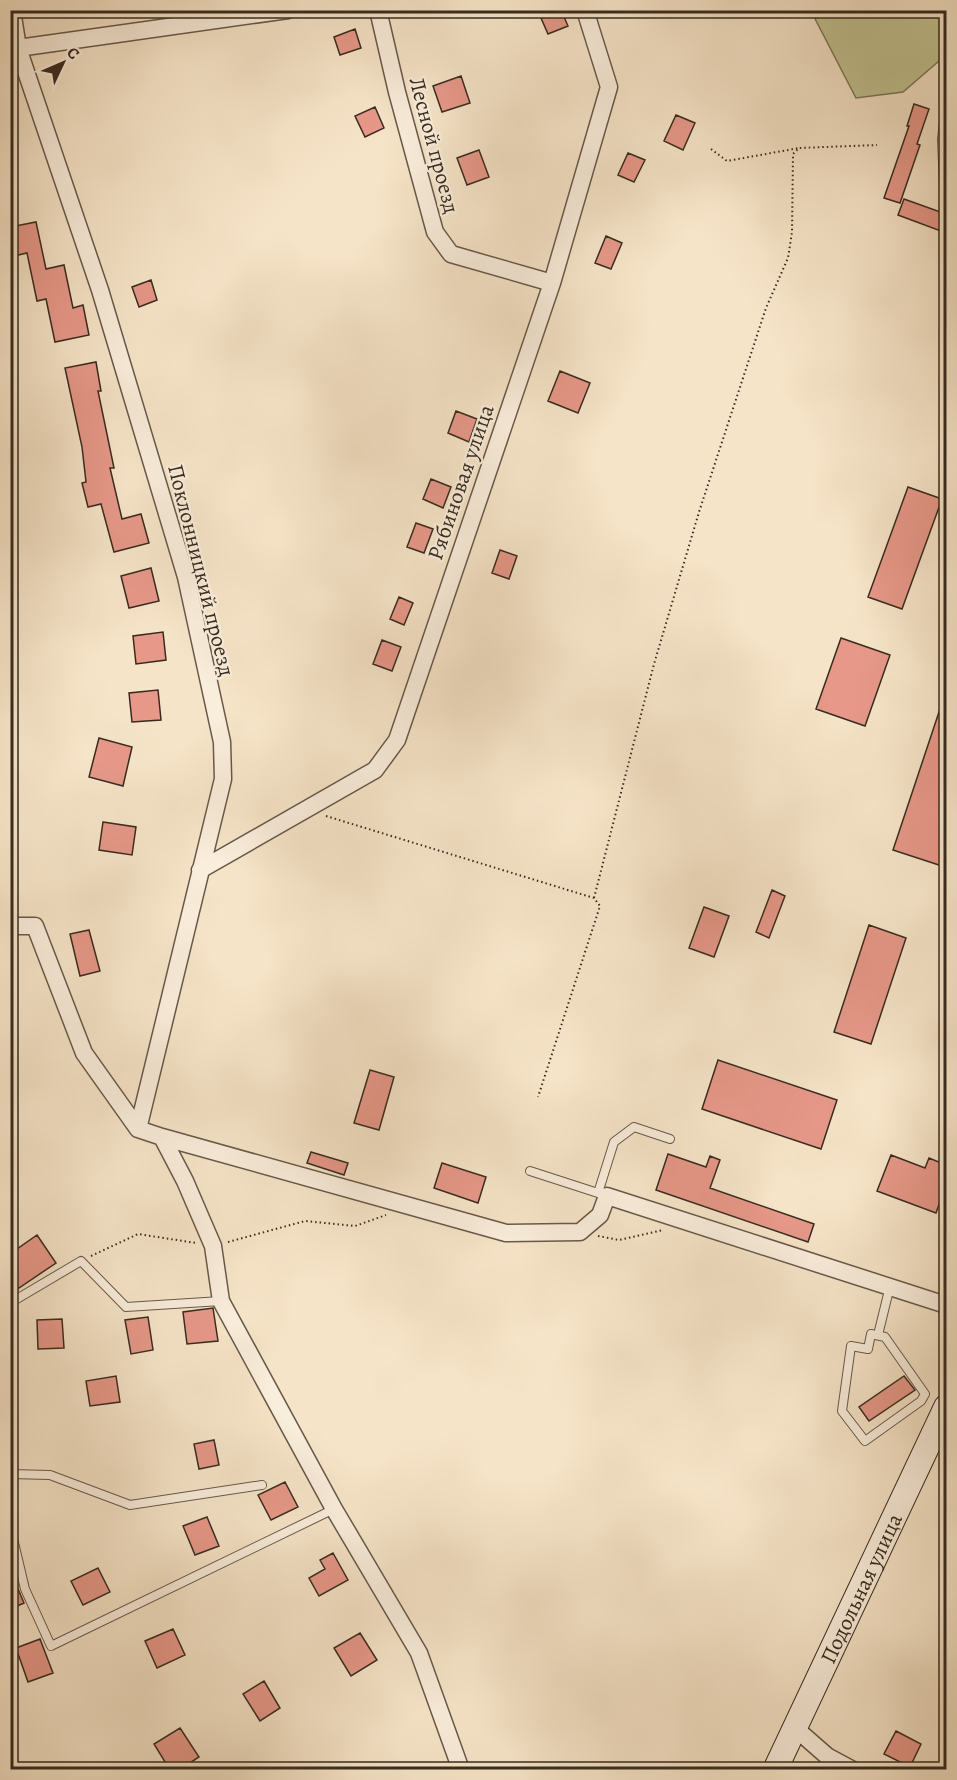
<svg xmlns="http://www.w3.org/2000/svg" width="957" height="1780" font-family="Alegreya,serif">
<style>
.green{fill:#c2c292;stroke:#7c7658;stroke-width:1.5}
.building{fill:#e79889;stroke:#372b1f;stroke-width:1.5}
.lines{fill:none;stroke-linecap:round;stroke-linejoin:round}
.lane-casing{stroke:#675949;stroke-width:10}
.street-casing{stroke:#675949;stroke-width:19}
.secondary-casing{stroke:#372b1f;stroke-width:26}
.path{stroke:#372b1f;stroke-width:2;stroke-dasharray:1.5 3;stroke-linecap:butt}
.lane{stroke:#f9eddb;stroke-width:8}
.street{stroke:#f9eddb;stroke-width:16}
.secondary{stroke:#f9eddb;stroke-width:24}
.labels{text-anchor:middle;stroke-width:4.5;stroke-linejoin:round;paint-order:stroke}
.street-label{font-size:22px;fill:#372b1f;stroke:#f9eddb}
</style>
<rect width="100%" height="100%" fill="#f6e4c8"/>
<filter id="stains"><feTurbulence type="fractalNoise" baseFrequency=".00333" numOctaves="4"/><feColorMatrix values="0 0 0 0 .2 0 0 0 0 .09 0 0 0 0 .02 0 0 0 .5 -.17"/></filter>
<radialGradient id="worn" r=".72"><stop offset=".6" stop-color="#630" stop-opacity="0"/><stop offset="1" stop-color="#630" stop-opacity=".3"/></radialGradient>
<path class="green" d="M811,11H946V55L903,92L856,98Z"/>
<path class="building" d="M557,10H561L568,26L548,34L541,18Z
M355,29L361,48L340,55L334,37Z
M461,76L470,103L442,112L433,86Z
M914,104L929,109L917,144L920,145L900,203L884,198L909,126H907Z
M375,107L384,128L365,137L355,116Z
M676,115L695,123L683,150L664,141Z
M479,150L489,177L467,185L457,158Z
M628,153L645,160L634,182L618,175Z
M904,199L946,214V233L898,215Z
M36,222L46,269L64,265L73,308L83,305L89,335L55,342L46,299L37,301L27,253L10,257V227Z
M606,236L622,243L611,269L595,263Z
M151,280L157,300L139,307L132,287Z
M96,362L101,391H98L114,468H110L122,519L141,514L149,543L114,552L101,504L88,507L82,483L86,482L82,447L65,368Z
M560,371L590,383L578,413L548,401Z
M456,411L477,419L469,442L448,433Z
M431,479L451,487L443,508L423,499Z
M908,487L942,499L902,609L868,597Z
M416,523L433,529L424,553L407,547Z
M500,550L517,556L509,579L492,573Z
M151,568L159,601L129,608L121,576Z
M399,597L413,603L404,625L390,619Z
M163,632L166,660L136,664L133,636Z
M841,638L890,655L865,726L816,709Z
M382,640L401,647L392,671L373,664Z
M158,690L161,720L132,722L129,693Z
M944,697H946V853L942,866L893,850Z
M99,738L132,747L123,786L89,777Z
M103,822L136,827L132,855L99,850Z
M772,890L785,896L769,938L756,932Z
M704,907L729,916L714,957L689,948Z
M869,925L906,938L871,1044L834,1032Z
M89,930L100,971L80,976L70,934Z
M718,1060L837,1100L821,1149L702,1109Z
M370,1070L394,1077L379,1130L354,1123Z
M311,1152L348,1163L344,1175L307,1163Z
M668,1154L706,1167L710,1156L720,1160L710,1188L814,1224L808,1242L656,1190Z
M891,1155L925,1168L929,1158L946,1165V1185L936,1213L877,1191Z
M442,1163L486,1177L478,1203L434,1188Z
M37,1235L56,1263L16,1290L10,1283V1254Z
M213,1308L218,1341L187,1344L183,1312Z
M148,1317L153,1350L131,1354L125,1320Z
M62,1319L64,1348L38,1349L37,1320Z
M116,1376L120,1402L90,1406L86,1381Z
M904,1376L915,1390L869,1421L859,1407Z
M214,1440L219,1465L199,1469L194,1444Z
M285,1482L298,1507L271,1520L258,1495Z
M207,1517L219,1546L195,1555L183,1526Z
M333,1553L348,1580L319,1596L309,1578L325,1569L320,1560Z
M98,1568L110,1592L83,1605L71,1581Z
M10,1570L24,1603L10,1609Z
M173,1629L185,1655L157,1668L145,1641Z
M360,1633L377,1660L351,1676L334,1648Z
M40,1639L53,1673L28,1682L16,1648Z
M264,1681L280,1708L260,1721L243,1694Z
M180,1728L199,1757L179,1770H170L154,1744Z
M896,1731L921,1744L910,1767L884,1754Z"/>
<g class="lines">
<g class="lane-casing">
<path id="lane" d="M946,104L942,139L944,187L946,188
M530,1171L601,1194
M598,1193L614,1142L634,1127L670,1139
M10,1303L81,1261L126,1307L221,1301
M871,1334L885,1337L925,1394L921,1401L865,1441L842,1411L851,1346L868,1349Z
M878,1335L890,1286
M10,1474L50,1475L130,1505L262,1485
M10,1526L25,1589L51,1646L334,1509"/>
</g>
<g class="street-casing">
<path id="street" d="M12,10L18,48L100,290L186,577L222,742L223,779L138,1129
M378,10L397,92L435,232L451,254L552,283
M18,48L288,10
M200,870L375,770L397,740L552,283L609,87L585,10
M10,926H35L84,1053L138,1129L162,1137L506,1233L580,1232L600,1215L607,1196L946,1305
M162,1137L185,1181L213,1246L221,1301L334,1509L419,1653L461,1770
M795,1728L827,1756L853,1770"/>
</g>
<g class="secondary-casing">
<g id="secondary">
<path id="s1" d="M775,1770L946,1407"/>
</g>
</g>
<path class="path" d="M711,149L727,161L799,148
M326,816L594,898L600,906L538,1097
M594,898L654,664L699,512L766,308L788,258L792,232L793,154L799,148L877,145
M598,1236L619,1240L663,1230
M228,1242L305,1221L355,1226L386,1215
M91,1256L138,1234L196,1243"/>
<use href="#lane" class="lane"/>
<use href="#street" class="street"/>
<use href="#secondary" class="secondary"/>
</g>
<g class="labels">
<g class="street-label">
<text transform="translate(435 145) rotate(75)" y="8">Лесной проезд</text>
<text transform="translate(460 482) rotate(-71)" y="8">Рябиновая улица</text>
<text transform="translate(202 570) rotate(76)" y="8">Поклонницкий проезд</text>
<text dy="8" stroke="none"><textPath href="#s1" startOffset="201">Подольная улица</textPath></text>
</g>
</g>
<rect width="957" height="1780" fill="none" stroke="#f6e4c8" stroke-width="36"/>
<rect x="12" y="12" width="933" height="1756" fill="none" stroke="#372b1f" stroke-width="3"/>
<rect x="18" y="18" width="921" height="1744" fill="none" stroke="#372b1f" stroke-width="1.5"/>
<g transform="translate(63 63) rotate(46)" stroke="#f9eddb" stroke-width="4.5" paint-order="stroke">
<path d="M0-4.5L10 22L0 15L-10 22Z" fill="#372b1f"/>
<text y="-9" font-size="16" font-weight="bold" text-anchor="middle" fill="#372b1f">С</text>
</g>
<rect width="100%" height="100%" filter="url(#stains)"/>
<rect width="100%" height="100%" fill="url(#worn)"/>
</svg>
